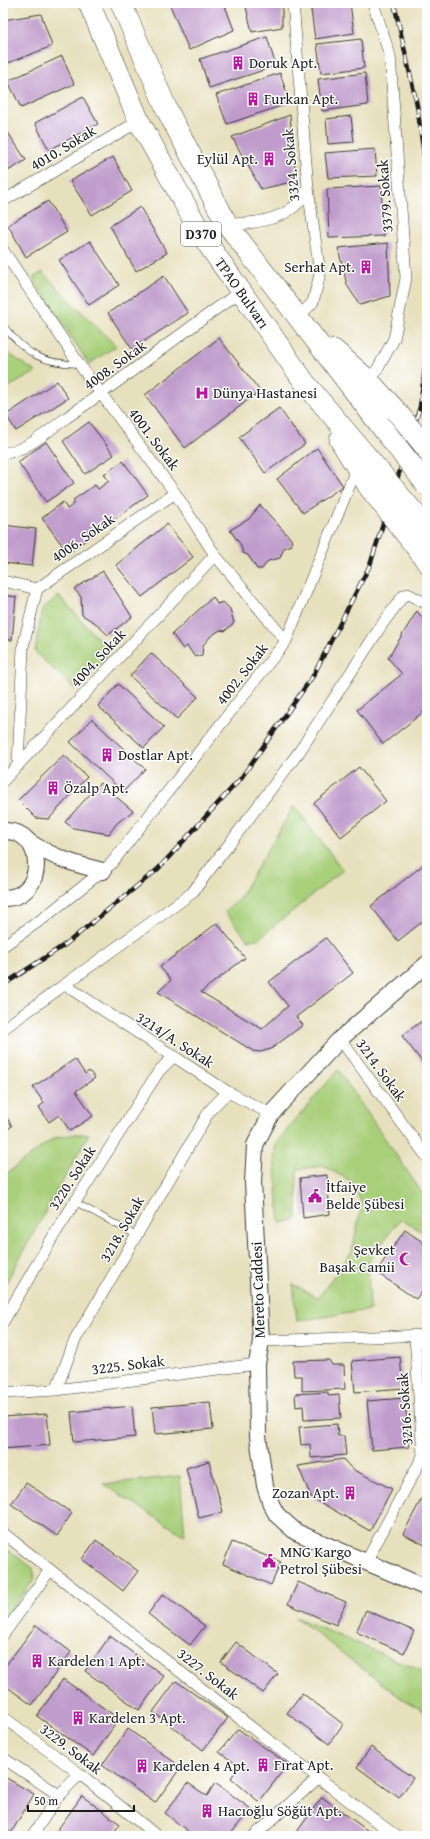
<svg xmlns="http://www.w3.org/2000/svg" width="430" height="1839" font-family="'Gentium Book Plus',serif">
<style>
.green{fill:#a8cf79;stroke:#62764a}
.building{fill:#c09ccc}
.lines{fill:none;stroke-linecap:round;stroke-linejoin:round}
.lane-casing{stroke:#3a3934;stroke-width:7}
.street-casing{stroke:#3a3934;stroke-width:12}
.secondary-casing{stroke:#3a3934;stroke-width:18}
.highway-casing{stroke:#3a3934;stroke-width:22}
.lane{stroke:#fff;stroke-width:5.5}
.street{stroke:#fff;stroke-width:11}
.secondary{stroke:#fff;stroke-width:16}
.highway{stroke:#fff;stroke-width:21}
.rail-casing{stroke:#1c1c1c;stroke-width:4.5}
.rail{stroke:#fff;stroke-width:3;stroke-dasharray:9;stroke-linecap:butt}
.highway-bridge-casing{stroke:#3a3934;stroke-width:22;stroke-linecap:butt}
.highway-bridge{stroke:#fff;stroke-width:21}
.labels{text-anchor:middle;stroke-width:3;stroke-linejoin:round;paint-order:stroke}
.shield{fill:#fff;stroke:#606060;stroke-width:1}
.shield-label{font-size:14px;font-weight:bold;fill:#1c1c1c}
.poi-label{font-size:15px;fill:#1c1c1c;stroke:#fff;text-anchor:start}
.street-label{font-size:15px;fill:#1c1c1c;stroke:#fff}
</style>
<rect width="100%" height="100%" fill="#fff"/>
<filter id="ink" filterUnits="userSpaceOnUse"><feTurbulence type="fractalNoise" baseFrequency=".025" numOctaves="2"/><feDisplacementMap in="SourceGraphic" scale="8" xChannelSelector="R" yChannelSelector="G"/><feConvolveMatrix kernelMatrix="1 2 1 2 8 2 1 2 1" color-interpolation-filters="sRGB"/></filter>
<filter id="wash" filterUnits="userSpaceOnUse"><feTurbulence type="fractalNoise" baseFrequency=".012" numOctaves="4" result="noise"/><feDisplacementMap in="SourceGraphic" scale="16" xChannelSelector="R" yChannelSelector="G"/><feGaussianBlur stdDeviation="0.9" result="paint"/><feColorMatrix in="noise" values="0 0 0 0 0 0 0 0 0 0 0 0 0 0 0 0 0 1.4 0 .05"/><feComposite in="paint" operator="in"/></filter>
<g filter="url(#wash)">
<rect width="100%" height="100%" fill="#e7e0bd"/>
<path class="green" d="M42,272L116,346L89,364L33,278Z
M3,350L36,372L3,390Z
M59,596L110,652L76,690L35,652L42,609Z
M294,806L343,870L258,939L248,940L225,912L238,900Z
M338,1070L427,1200V1235L400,1219L368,1262L370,1310L297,1321L293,1284L318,1298L352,1251L362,1204L351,1181L323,1166L297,1169V1219L280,1223L274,1155L276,1143Z
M76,1134H89L3,1288V1176L54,1138Z
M419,1345H427V1418Z
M180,1476L185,1536L103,1484Z
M3,1546L33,1568L35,1578L3,1621Z
M295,1617L427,1673V1713L401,1698Z"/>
<g id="blocks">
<path class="building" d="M169,3H224L234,30L189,50Z
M245,3H282V27L252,32Z
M310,3H350L354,33L315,39Z
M41,14L52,46L3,65V20Z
M267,37L276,66L209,88L200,59Z
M361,39L364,68L321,73L317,44Z
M62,56L74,84L21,108L8,81Z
M280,73L290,103L227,124L216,95Z
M365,73L368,105L322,111L318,79Z
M83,97L98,124L49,150L35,123Z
M290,115L296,181L261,189L232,137Z
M351,116L354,142L328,144L326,119Z
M7,131L26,160L3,174V134Z
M375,149L377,176L328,178L325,153Z
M113,157L132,191L92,215L70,181Z
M381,186L384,236L329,238L327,189Z
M48,201L67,232L26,257L8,225Z
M140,207L167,253L136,271L110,226Z
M90,241L119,285L89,305L59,260Z
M388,243L390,296L360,305L347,285L338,248Z
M164,276L188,313L132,349L108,313Z
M219,338L260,391L185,448L145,395Z
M57,381L68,398L16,431L6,415Z
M279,408L305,444L265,473L239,437Z
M89,422L114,455L85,474L63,441Z
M46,442L74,483L46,502L18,462Z
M317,448L343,486L303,513L277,479Z
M123,461L148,495L68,553L42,518L63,502L67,509L75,503L73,500L95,485L98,489L109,481L104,474Z
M260,505L291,539L292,545L284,548L280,558L268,561L262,569H257L248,555L243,553L240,544L230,530L249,519Z
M167,524L193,557L142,597L116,565Z
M3,525L36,529L32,566L3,563Z
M103,571L132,617L108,635L94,622L82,615L81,597L74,589Z
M3,595L16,597L12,640L3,639Z
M213,597L217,604L223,602L230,609L234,623L225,631L220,630L211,636L203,645L202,655L195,657L187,646L183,649L172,634Z
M417,611L427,624V709L383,744L357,710L402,674L388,658Z
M151,653L198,697L177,719L130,676Z
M3,668H6L4,688H3Z
M118,684L164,727L144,748L98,706Z
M92,719L145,769L123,792L70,742Z
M64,755L87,777L49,819L36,818L18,800Z
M359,767L386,801L341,837L314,803Z
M100,783L133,811L117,823L109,834L73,828L65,822Z
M427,862V918L398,941L371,906Z
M217,923L245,958L201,992L262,1029L288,1006L269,982L326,938L353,973L296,1017L303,1025L271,1049L260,1052L253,1051L158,992L171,980L160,967Z
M427,1017V1068L402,1036Z
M75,1059L85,1074L89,1071L95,1078L76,1091L93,1116L70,1131L59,1115L49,1122L39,1107L44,1103L33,1087Z
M3,1102L6,1108L4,1109L7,1114L5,1115L12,1126L5,1131L7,1135L3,1137Z
M327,1175L330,1214L303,1218L300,1178Z
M405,1230L427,1245V1283L416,1299L376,1272Z
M400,1357L403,1388L355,1392L352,1361Z
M329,1360L332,1365H344L345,1389L302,1391V1376H294L293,1361Z
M328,1392V1396L339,1395L341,1418L304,1420L303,1406L296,1407L295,1394Z
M405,1398L409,1447L372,1450L367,1401Z
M210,1402L213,1429L155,1434L152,1407Z
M132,1406L135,1437L74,1442L71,1412Z
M47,1414L50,1445L3,1449V1417Z
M337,1424L338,1436H344L346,1455L311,1458L310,1444L301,1445L299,1427Z
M343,1459L352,1469L392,1489L370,1531L311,1497L298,1466Z
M209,1461L223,1512L199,1518L186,1468Z
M26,1483L72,1513L57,1536L11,1504Z
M427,1488V1546L403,1534Z
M96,1540L138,1571L123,1591L82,1559Z
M232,1542L281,1562L271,1585L223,1564Z
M298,1582L346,1602L336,1625L288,1604Z
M163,1594L205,1626L190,1645L148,1614Z
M366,1610L414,1631L404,1653L356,1632Z
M36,1625L71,1652L32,1705L3,1684V1669Z
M110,1636L164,1676L139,1710L85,1671Z
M236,1642L278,1674L263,1693L221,1662Z
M63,1679L119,1719L93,1756L37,1716Z
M176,1681L228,1718L203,1750L153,1712Z
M302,1693L343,1724L329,1744L287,1713Z
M128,1729L181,1767L155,1803L102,1765Z
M238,1729L288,1764L259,1802L231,1778L239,1766L219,1752Z
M371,1747L413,1778L399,1798L357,1767Z
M3,1776L34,1794L11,1833L3,1829Z
M188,1783L207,1796L215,1783L251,1809L229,1836H194L165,1813Z
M82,1796L120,1824L111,1836H53Z
M322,1797L375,1836H294Z"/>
</g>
</g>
<g filter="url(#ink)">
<use href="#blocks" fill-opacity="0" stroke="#3a3934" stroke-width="1"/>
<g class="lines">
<g class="lane-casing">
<path id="lane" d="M3,325C25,354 43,364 79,364
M75,1202L136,1235"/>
</g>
<g class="street-casing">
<path id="street" d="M293,3L308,188L320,274L313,302L298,318
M3,201L139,121
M227,224C249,224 281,221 298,203C302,199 304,193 308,188
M3,250L79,364L175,493L215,555L286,641
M368,380L377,370L394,339L406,278L390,56L373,3
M3,453C26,452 48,431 66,418C125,378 181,333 240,292
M3,581L37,589L175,493
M18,766L23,647L37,589
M3,781L215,555
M3,946L45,917L111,864L286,641L357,467
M65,985L228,1092L271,1114
M3,1029L192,893L299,752L383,623L403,596L408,594L427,604
M340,1039L427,1157
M3,1322L54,1235L159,1071L174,1056
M261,1341L427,1335
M56,1390L75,1340L210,1110L228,1092
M3,1393L56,1390L257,1364
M3,1533L247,1724L396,1836
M366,1562L423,1456L415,1336
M3,1635L50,1570
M3,1717L80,1774L157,1836
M3,1758L59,1795
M32,1836L59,1795L80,1774
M254,1836L318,1778"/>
</g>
<g class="secondary-casing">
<path id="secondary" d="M3,831C46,828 48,899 3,898
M29,842C54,858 74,864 103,871
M427,964L340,1039L271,1114L255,1145L253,1182L261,1341L257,1364L258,1436L265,1486L271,1504L277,1515L296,1532L427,1588"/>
</g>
<g class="highway-casing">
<path id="highway" d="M89,3L139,121L203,237L305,383L379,471
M121,3L168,112L227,224L384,430
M334,350L368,380L397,412
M340,440L369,487
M416,547L427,562"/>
</g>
<use href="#lane" class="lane"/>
<use href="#street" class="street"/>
<use href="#secondary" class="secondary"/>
<use href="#highway" class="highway"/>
<g class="rail-casing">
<path id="rail" d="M394,3L417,105L427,177
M3,985L66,944L158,869L241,778L313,676L370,565L420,407L427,351"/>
</g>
<use href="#rail" class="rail"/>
<g class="highway-bridge-casing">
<path id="highway-bridge" d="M397,412L427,449
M384,430L426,484
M379,471L427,528
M369,487L416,547"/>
</g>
<use href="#highway-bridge" class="highway-bridge"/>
</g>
</g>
<defs>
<g id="building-bare" transform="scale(1.08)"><path d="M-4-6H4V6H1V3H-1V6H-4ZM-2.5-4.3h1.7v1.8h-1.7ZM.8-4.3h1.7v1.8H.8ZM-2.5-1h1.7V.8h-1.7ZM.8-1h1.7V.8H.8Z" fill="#b5179e" stroke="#fff" stroke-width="2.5" paint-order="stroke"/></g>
<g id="hospital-bare" transform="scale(1.08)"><path d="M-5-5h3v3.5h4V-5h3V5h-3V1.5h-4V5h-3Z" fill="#b5179e" stroke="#fff" stroke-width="2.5" paint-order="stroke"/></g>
<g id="civic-bare" transform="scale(1.08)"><path d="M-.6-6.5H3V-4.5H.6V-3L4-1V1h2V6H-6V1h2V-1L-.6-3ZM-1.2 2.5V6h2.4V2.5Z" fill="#b5179e" stroke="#fff" stroke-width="2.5" paint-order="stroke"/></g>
<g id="mosque-bare" transform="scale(1.08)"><path d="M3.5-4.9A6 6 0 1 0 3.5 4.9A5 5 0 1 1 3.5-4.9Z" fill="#b5179e" stroke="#fff" stroke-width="2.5" paint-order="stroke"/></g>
</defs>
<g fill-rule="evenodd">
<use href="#building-bare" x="238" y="63"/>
<use href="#building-bare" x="253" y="99"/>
<use href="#building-bare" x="269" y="159"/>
<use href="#building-bare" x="366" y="267"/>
<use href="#hospital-bare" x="202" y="393"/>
<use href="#building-bare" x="107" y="755"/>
<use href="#building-bare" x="53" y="788"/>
<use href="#civic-bare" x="315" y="1196"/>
<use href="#mosque-bare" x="406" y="1259"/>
<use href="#building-bare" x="350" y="1493"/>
<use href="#civic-bare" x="269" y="1561"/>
<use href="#building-bare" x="37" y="1661"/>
<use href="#building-bare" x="78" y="1718"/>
<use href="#building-bare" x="263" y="1765"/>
<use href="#building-bare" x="142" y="1766"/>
<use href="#building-bare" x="207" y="1811"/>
</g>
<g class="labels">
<rect class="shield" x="181" y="222" width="40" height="24" rx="3"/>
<g class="shield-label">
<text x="201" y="239">D370</text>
</g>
<g class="poi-label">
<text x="249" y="68">Doruk Apt.</text>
<text x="264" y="104">Furkan Apt.</text>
<text x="258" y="164" text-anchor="end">Eylül Apt.</text>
<text x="355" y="272" text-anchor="end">Serhat Apt.</text>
<text x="213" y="398">Dünya Hastanesi</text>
<text x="118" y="760">Dostlar Apt.</text>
<text x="64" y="793">Özalp Apt.</text>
<text x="326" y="1192">İtfaiye<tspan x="326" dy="17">Belde Şübesi</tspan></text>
<text x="395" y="1255" text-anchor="end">Şevket<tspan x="395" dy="17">Başak Camii</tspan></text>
<text x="339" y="1498" text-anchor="end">Zozan Apt.</text>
<text x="280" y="1557">MNG Kargo<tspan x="280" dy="17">Petrol Şübesi</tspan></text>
<text x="48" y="1666">Kardelen 1 Apt.</text>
<text x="89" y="1723">Kardelen 3 Apt.</text>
<text x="274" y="1770">Fırat Apt.</text>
<text x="153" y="1771">Kardelen 4 Apt.</text>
<text x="218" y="1816">Hacıoğlu Söğüt Apt.</text>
</g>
<g class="street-label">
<text transform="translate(63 148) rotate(-31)" y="5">4010. Sokak</text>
<text transform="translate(291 165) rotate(-95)" y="5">3324. Sokak</text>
<text transform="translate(385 196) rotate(-94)" y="5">3379. Sokak</text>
<text transform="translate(242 293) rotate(55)" y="5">TPAO Bulvarı</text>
<text transform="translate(115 365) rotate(-36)" y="5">4008. Sokak</text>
<text transform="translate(154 439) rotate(53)" y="5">4001. Sokak</text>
<text transform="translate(83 538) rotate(-35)" y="5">4006. Sokak</text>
<text transform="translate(98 658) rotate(-47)" y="5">4004. Sokak</text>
<text transform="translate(242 674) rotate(-52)" y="5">4002. Sokak</text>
<text transform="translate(175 1040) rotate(33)" y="5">3214/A. Sokak</text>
<text transform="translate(381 1070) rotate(54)" y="5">3214. Sokak</text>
<text transform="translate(72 1178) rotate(-57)" y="5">3220. Sokak</text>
<text transform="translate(122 1229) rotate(-60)" y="5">3218. Sokak</text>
<text transform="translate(258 1290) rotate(-92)" y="5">Mereto Caddesi</text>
<text transform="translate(128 1365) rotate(-7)" y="5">3225. Sokak</text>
<text transform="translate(405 1409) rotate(-94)" y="5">3216. Sokak</text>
<text transform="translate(208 1674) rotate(38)" y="5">3227. Sokak</text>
<text transform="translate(71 1749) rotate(37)" y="5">3229. Sokak</text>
</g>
</g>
<rect width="430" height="1839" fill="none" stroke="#fff" stroke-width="16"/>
<path d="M28 1805v6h106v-6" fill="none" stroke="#1c1c1c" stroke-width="2"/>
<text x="34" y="1805" font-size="12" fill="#1c1c1c" stroke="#ffffff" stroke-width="3" paint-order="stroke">50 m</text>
</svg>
